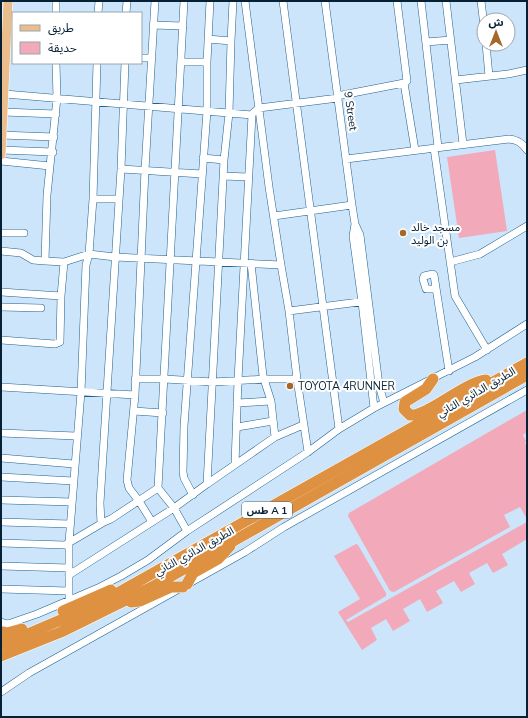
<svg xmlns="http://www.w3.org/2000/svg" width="528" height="718" font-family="'Nunito Sans','Noto Sans Arabic',sans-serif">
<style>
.green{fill:#f2a9ba}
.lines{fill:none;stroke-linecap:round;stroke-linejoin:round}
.minor-casing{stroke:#21618f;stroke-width:8}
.major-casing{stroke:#fff;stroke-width:10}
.highway-casing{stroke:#fff;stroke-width:12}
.minor{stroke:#fff;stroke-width:7}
.major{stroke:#ebbd8d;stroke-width:9}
.highway{stroke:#de9141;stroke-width:11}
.poi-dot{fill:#a4692a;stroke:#fff;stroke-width:1.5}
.labels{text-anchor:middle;stroke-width:4;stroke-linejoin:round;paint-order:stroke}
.shield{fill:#fff;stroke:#516371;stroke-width:1}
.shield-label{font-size:10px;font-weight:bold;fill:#062034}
.street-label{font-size:11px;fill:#062034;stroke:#fff}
.poi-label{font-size:11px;fill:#062034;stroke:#fff;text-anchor:start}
</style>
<rect width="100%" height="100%" fill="#cce5fa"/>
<path class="green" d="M495,150L507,231L459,238L447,157Z
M527,410V432L523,435L526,441L525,443L527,447V519L520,507L504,515L510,527L394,592L390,591L348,516L349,513Z
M527,522V539L502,554L508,565L493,573L487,563L469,573L475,584L461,592L454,581L436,591L443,603L427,612L420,599L403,609L410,621L393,631L386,619L371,628L377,640L362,650L338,612L360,599L334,556L356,544L358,545L386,593V596L346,620L348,622Z"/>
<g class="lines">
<g class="minor-casing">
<path id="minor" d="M184,1L158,488L174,508L187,531
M245,1L269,187L281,265L289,311L297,379L308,452
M283,1L339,429L374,408L475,357L527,324
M325,1L352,205L355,224L360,235L379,385L384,403
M397,1L407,81L404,83L415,150
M421,1L438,147
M446,1L463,144
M481,1L484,26
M56,13V1
M98,13L99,1
M126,13L127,1
M153,25L183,26
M208,39L231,41
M426,42L451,40
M486,44L489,76
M141,58H152
M181,62H207
M456,80L508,74L527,70
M5,94L252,115
M337,96L404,83
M3,112L56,114
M1,135L54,137
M434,148L455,296L487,350
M1,150L53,152
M203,158L224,160
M346,159L509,139C518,140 522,143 527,150
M1,161L50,166
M121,169L202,174
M223,176L248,177
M93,199H119
M274,216L352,205
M355,224L353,236L362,302L374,408
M1,233H24
M1,251L21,253L33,260L45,261L64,262L89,254L115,257L281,265
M45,261L47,195L57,98L56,63
M450,262L480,254L527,226
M251,263L263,376L271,401L275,437
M436,289H426L423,279L424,276L433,274L434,275L449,371
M1,292L61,296
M1,307L41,308
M289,311L367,301
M1,340L55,344L60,342L61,296L64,262
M135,379H165L213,382L265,379H297
M1,387L135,395
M237,403L271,401
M134,411L163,413
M237,427L273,421
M1,433L76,436
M1,458L74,464
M235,464L238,380L252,115L253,113L259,108L338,98
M1,477L73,481
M207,484L224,160L229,113L231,41L233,1
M193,495L184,478L183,472L184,426L207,111V62L210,1
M1,500L72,502
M1,522L70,524
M152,522L139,501L129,488L127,480L135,395L145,170L155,1
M101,523L100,503L121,169L125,63
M1,543L65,545L104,522L111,519L158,488
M1,566L69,568
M69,575L174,508L207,484L275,437L303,425
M1,589L69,591
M69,600V542L81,392L86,265L89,254L93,199L97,63
M1,622L8,624L37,614L98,588L121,576L148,560L187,531L308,452L339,429
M1,692L29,673L245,552L284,527L527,390"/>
</g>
<g class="major-casing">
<path id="major" d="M1,155L8,1"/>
</g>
<g class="highway-casing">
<path id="highway" d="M433,379L426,389L405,402L404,409L410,415C416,416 422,412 427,410C444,402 469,382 486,380
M187,584L193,573L218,559L230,546
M131,602L140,601L171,587H183
M63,611L111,590
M1,632L7,633L22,629
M1,644L23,636L98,604L527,363
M1,656L61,632L152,587L527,375"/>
</g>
<use href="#minor" class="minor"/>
<use href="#major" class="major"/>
<use href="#highway" class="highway"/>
</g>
<g class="poi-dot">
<circle cx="403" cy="233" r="4"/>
<circle cx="290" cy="386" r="4"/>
</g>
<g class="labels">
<rect class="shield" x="242" y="502" width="50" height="16" rx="3"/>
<g class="shield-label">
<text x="267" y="514">طس A 1</text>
</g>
<g class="street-label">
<text transform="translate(351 111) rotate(82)" y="4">9 Street</text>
<text transform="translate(476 392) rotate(-30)" y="4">الطريق الدائري الثاني</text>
<text transform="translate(194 551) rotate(-29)" y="4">الطريق الدائري الثاني</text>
</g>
<g class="poi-label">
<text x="411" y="231">مسجد خالد<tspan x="411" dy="13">بن الوليد</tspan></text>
<text x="298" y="390">TOYOTA 4RUNNER</text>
</g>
</g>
<rect width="528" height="718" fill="none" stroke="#062034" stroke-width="4"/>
<rect x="12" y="12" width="130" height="52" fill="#ffffff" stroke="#9ba6ae"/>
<rect x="20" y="25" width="20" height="6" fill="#ebbd8d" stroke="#9ba6ae"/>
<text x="48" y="32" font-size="12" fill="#062034">طريق</text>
<rect x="20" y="42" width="20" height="12" fill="#f2a9ba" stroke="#9ba6ae"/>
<text x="48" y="52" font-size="12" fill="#062034">حديقة</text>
<g transform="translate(496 32)"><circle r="19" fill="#ffffff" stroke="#9ba6ae"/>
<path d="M0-3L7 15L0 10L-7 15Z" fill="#a4692a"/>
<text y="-6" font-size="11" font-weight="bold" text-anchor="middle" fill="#062034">ش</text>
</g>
</svg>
